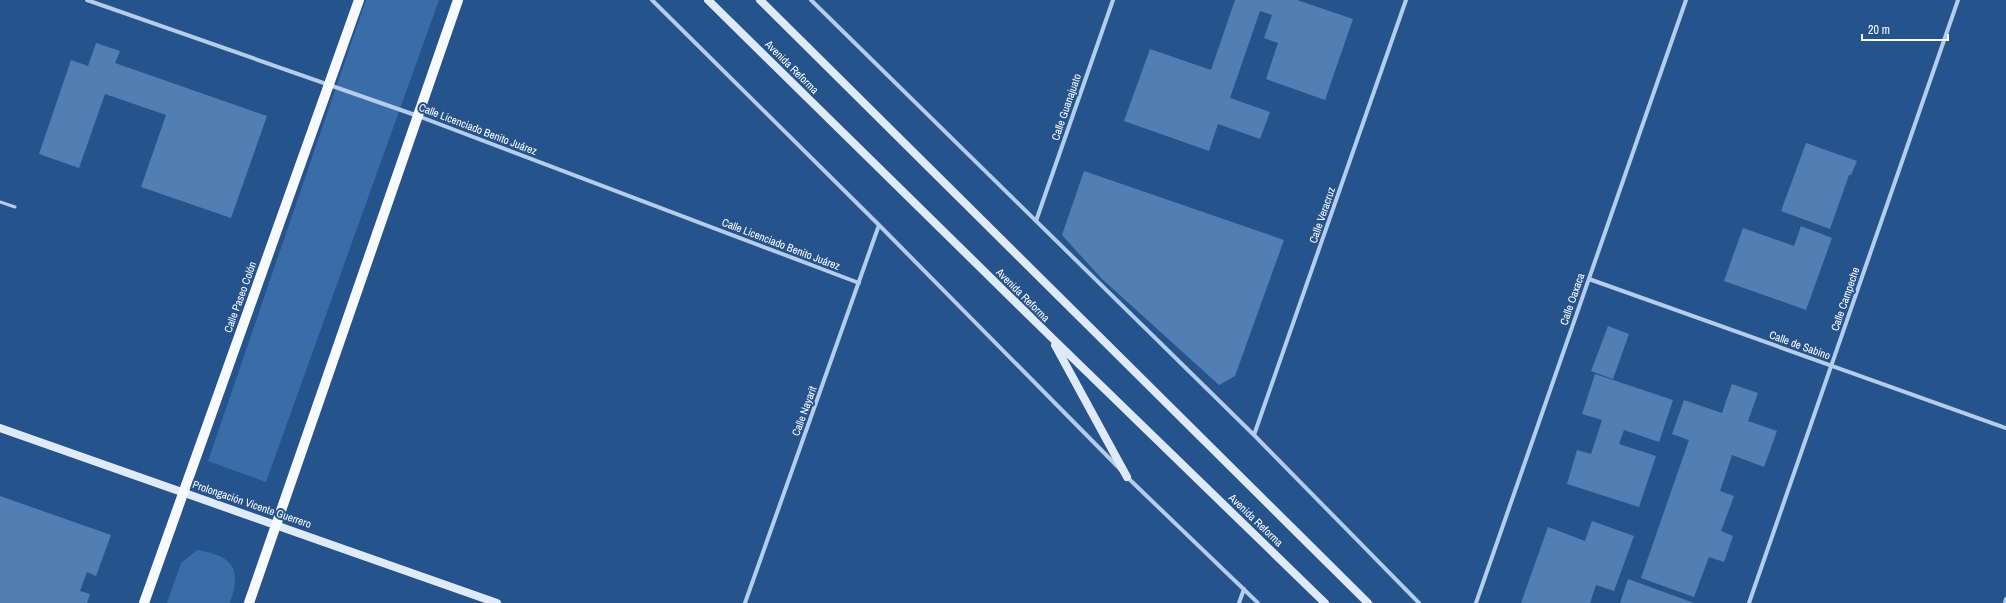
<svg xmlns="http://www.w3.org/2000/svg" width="2006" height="603" font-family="'Archivo Narrow',sans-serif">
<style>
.green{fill:#3a6da7}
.building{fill:#527fb3}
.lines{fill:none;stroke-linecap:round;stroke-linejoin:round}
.lane{stroke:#b3cdea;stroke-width:3}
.street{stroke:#b3cdea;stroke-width:4}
.secondary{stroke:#deeaf8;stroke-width:8}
.primary{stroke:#f7fafe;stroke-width:10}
.labels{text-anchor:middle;stroke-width:4;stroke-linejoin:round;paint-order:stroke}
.street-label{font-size:11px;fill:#fff;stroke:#25538b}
</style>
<rect width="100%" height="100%" fill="#25538b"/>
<path class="green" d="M366,0H439L266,482L208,461Z
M197,550C233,556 242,568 230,603H167L181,563Z"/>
<path class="building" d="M1235,0H1297L1353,19L1325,100L1266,79L1278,43L1264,38L1272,15L1260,11L1230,98L1270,112L1260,139L1218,124L1209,151L1124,121L1150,49L1211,70Z
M96,43L120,51L115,63L267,116L231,218L141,187L166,115L105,94L79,168L39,154L71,60L88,66Z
M1806,143L1857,161L1851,175H1849L1830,229L1781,211Z
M1084,171L1284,240L1235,376L1219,385L1101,278L1062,235Z
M1801,226L1832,238L1806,310L1724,281L1743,228L1794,246Z
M1608,326L1629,334L1613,379L1591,371Z
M1595,374L1673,400L1659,442L1624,430L1619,444L1656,456L1639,507L1567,484L1577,450L1591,454L1602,420L1582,414Z
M1732,384L1758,393L1748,421L1777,431L1764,467L1732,455L1720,491L1734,496L1721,531L1733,536L1724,562L1709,557L1694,597L1641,578L1689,440L1672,434L1684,400L1722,413Z
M0,496L111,535L96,576L87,572L80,591L90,594L87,603H0Z
M1592,521L1634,536L1614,591L1596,585L1590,603H1521L1548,527L1585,541Z
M1628,579L1694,603H1620Z"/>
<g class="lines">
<path class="lane" d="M0,202L15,207"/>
<path class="street" d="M87,0L418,116L859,283
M652,0L879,225L1121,470
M811,0L1254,435L1419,603
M1036,221L1113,0
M1589,279L2006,428
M1254,435L1406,0
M1127,477L1258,603
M745,603L879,225
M1239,603L1244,589
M1476,603L1686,0
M1749,603L1958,0
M2005,603L2006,599"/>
<path class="secondary" d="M708,0L1051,337L1325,603
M760,0L1368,603
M1055,345L1127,477
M0,428L497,603"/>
<path class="primary" d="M144,603L359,0
M249,603L458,0"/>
</g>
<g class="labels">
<g class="street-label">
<text transform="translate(792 67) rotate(45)" y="4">Avenida Reforma</text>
<text transform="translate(1066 107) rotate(-71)" y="4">Calle Guanajuato</text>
<text transform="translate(478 129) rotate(21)" y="4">Calle Licenciado Benito Juárez</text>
<text transform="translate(1322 215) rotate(-71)" y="4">Calle Veracruz</text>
<text transform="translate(781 244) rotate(21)" y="4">Calle Licenciado Benito Juárez</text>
<text transform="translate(1023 295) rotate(45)" y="4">Avenida Reforma</text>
<text transform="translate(240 297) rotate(-70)" y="4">Calle Paseo Colón</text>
<text transform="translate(1572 299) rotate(-71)" y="4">Calle Oaxaca</text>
<text transform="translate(1845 299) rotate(-71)" y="4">Calle Campeche</text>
<text transform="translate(1800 345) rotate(20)" y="4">Calle de Sabino</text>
<text transform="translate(804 411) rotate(-70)" y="4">Calle Nayarit</text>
<text transform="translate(252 504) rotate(19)" y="4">Prolongación Vicente Guerrero</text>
<text transform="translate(1256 520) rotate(44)" y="4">Avenida Reforma</text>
</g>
</g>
<path d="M1862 34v6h86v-6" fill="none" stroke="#ffffff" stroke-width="2"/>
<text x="1868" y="34" font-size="12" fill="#ffffff" stroke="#25538b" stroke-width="3" paint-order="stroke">20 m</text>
</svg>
